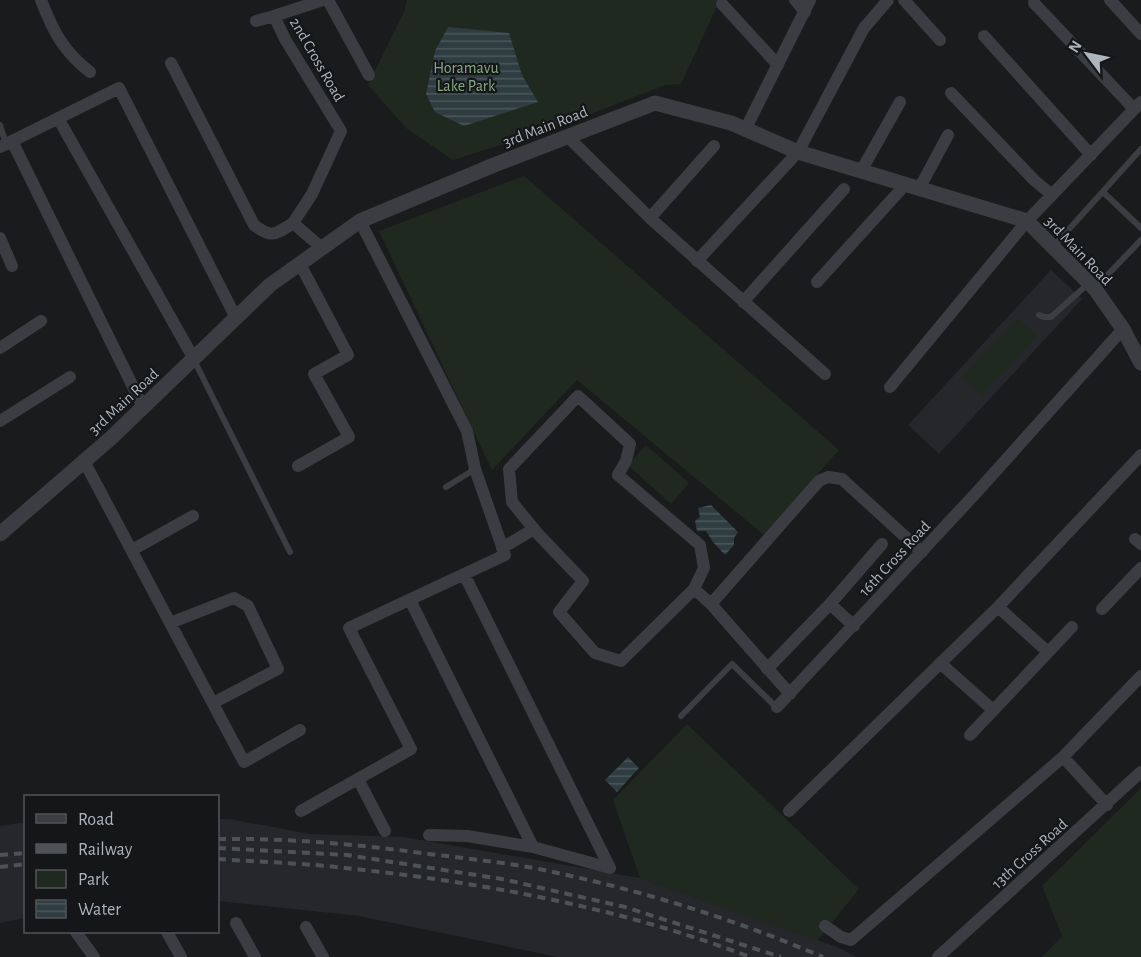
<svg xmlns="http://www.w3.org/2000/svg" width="1141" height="957" font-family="'Alegreya Sans',sans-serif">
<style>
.built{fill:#26272a}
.green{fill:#202920}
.water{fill:url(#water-rules)}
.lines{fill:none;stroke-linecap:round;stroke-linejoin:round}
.service{stroke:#3b3d42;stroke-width:6}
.minor{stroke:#3b3d42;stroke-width:12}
.tertiary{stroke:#3b3d42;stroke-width:15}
.rail{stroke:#4e5257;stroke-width:4;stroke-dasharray:8 6;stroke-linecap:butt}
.labels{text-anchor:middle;stroke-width:4.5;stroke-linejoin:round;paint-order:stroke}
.street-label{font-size:16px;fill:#acb4bd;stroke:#151618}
.park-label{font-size:16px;fill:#86a983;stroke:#151618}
</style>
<defs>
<pattern id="water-rules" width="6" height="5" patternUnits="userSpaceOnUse" patternTransform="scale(1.5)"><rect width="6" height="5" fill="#2f3d42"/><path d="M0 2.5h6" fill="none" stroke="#4a575b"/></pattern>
</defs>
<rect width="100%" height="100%" fill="#1a1b1d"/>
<path class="built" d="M1051,270L1082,299L939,454L908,425Z
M218,819H230L310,834L404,837L640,878L837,947L857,957H558L359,916L218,901Z
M25,822V918L0,923V826Z"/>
<path class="green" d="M407,0H720L681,84L665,85L555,128L453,160L406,128L368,85L404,12Z
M524,176L839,450L764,535L577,380L492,470L379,231Z
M1017,318L1037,336L982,395L962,377Z
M646,445L689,483L671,504L628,465Z
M687,724L859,889L817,941L640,878L613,800Z
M1141,788V957H1042L1062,936L1042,886Z"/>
<path class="water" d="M448,27L509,33L522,75L538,102L464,126L435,112L426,94L435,51Z
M711,505L738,532L734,538V545L725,555L713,542L706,531H697L695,521L700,517L698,508Z
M628,757L639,768L617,792L605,780Z"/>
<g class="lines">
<path class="service" d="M0,125L6,144
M1103,192L1141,228
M1053,247L1141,149
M1096,287L1141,240
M1039,315L1044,317H1051L1088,284
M194,360L290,552
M446,487L475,469
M681,716L732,664L776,707"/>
<path class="minor" d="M41,0C53,31 63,51 90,72
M328,0L369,75
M795,0L805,12
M904,0L940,40
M1110,0L1141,34
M1034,3L1134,109
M722,4L778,65
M256,21L274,16
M984,36L1091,155
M171,63L254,225C272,239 276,234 293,223
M951,93L1034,180L1052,195
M58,118L194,359
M746,128L810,0
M568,137L650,218L825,374
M12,141L143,407
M0,147L119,88L236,318
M861,171L900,102
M919,189L948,135
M650,218L714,146
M0,238L12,266
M322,248L293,223L312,194L341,131L285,39L274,16L323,0
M697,261L798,152L864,28L888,0
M817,282L905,185
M743,302L844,189
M0,348L41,321
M890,387L1027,221L1141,102
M578,396L630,444L626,461L618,475L700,545L704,568L694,589L621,661L595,653L559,612L583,581L538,534L512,502L509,469Z
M0,421L70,377
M84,461L244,762L300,730
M298,466L349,437L314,374L348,355L300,264
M1135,539L1141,544
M502,548L534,529
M132,550L193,516
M464,574L610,868
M694,589L711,604L790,694
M410,600L533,847L610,868
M711,604L819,481L828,477L842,479L922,552
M830,604L854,626
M998,607L1048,652
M1102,609L1141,568
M170,623L234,598L248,606L278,669L213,703
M940,663L993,710
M767,669L830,604L882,544
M777,707L976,493L1123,329
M970,735L1072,627
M1063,757L1107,805
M358,779L385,831
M301,811L411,749L349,628L505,555L475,469L467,431L360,221
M789,811L998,607L1141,455
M429,835L467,836L533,847
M236,923L255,957
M825,926L841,937L851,940L1063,757L1141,676
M306,927L323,957
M76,932L94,957
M167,932L181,957
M938,957L1141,772"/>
<path class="tertiary" d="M0,534L111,438L270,285L360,221L494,165L655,103L731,123L798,152L1027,221L1095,289L1123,329L1141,363"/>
<path class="rail" d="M218,839C286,838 354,844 422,853C469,859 516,863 562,874C650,893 739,921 823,957
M218,848L347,855L502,879L625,907L781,957
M0,855L26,853
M218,859C260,862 303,863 345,868C481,882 622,908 750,957
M0,867L26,864"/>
</g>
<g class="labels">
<g class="street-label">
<text transform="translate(318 59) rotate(60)" y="6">2nd Cross Road</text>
<text transform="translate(545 126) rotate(-21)" y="6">3rd Main Road</text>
<text transform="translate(1079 250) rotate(46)" y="6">3rd Main Road</text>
<text transform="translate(123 401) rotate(-43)" y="6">3rd Main Road</text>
<text transform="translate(894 558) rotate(-47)" y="6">16th Cross Road</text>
<text transform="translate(1029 853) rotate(-42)" y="6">13th Cross Road</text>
</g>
<g class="park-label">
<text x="466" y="73">Horamavu<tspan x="466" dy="18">Lake Park</tspan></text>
</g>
</g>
<rect x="24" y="795" width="195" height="138" fill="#151618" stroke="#51555a" stroke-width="1.5"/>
<rect x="36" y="814" width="30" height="9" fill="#3b3d42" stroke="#51555a" stroke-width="1.5"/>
<text x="78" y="825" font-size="18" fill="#acb4bd">Road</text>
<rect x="36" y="844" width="30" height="9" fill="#4e5257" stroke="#51555a" stroke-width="1.5"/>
<text x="78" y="855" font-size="18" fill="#acb4bd">Railway</text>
<rect x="36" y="870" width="30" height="18" fill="#202920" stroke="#51555a" stroke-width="1.5"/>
<text x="78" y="885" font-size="18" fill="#acb4bd">Park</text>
<rect x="36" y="900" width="30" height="18" fill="url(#water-rules)" stroke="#51555a" stroke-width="1.5"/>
<text x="78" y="915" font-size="18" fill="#acb4bd">Water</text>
<g transform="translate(1087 54) rotate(302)" stroke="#151618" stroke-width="4.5" paint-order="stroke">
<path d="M0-4.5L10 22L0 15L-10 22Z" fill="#acb4bd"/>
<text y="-9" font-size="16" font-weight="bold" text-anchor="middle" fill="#acb4bd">N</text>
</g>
</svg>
